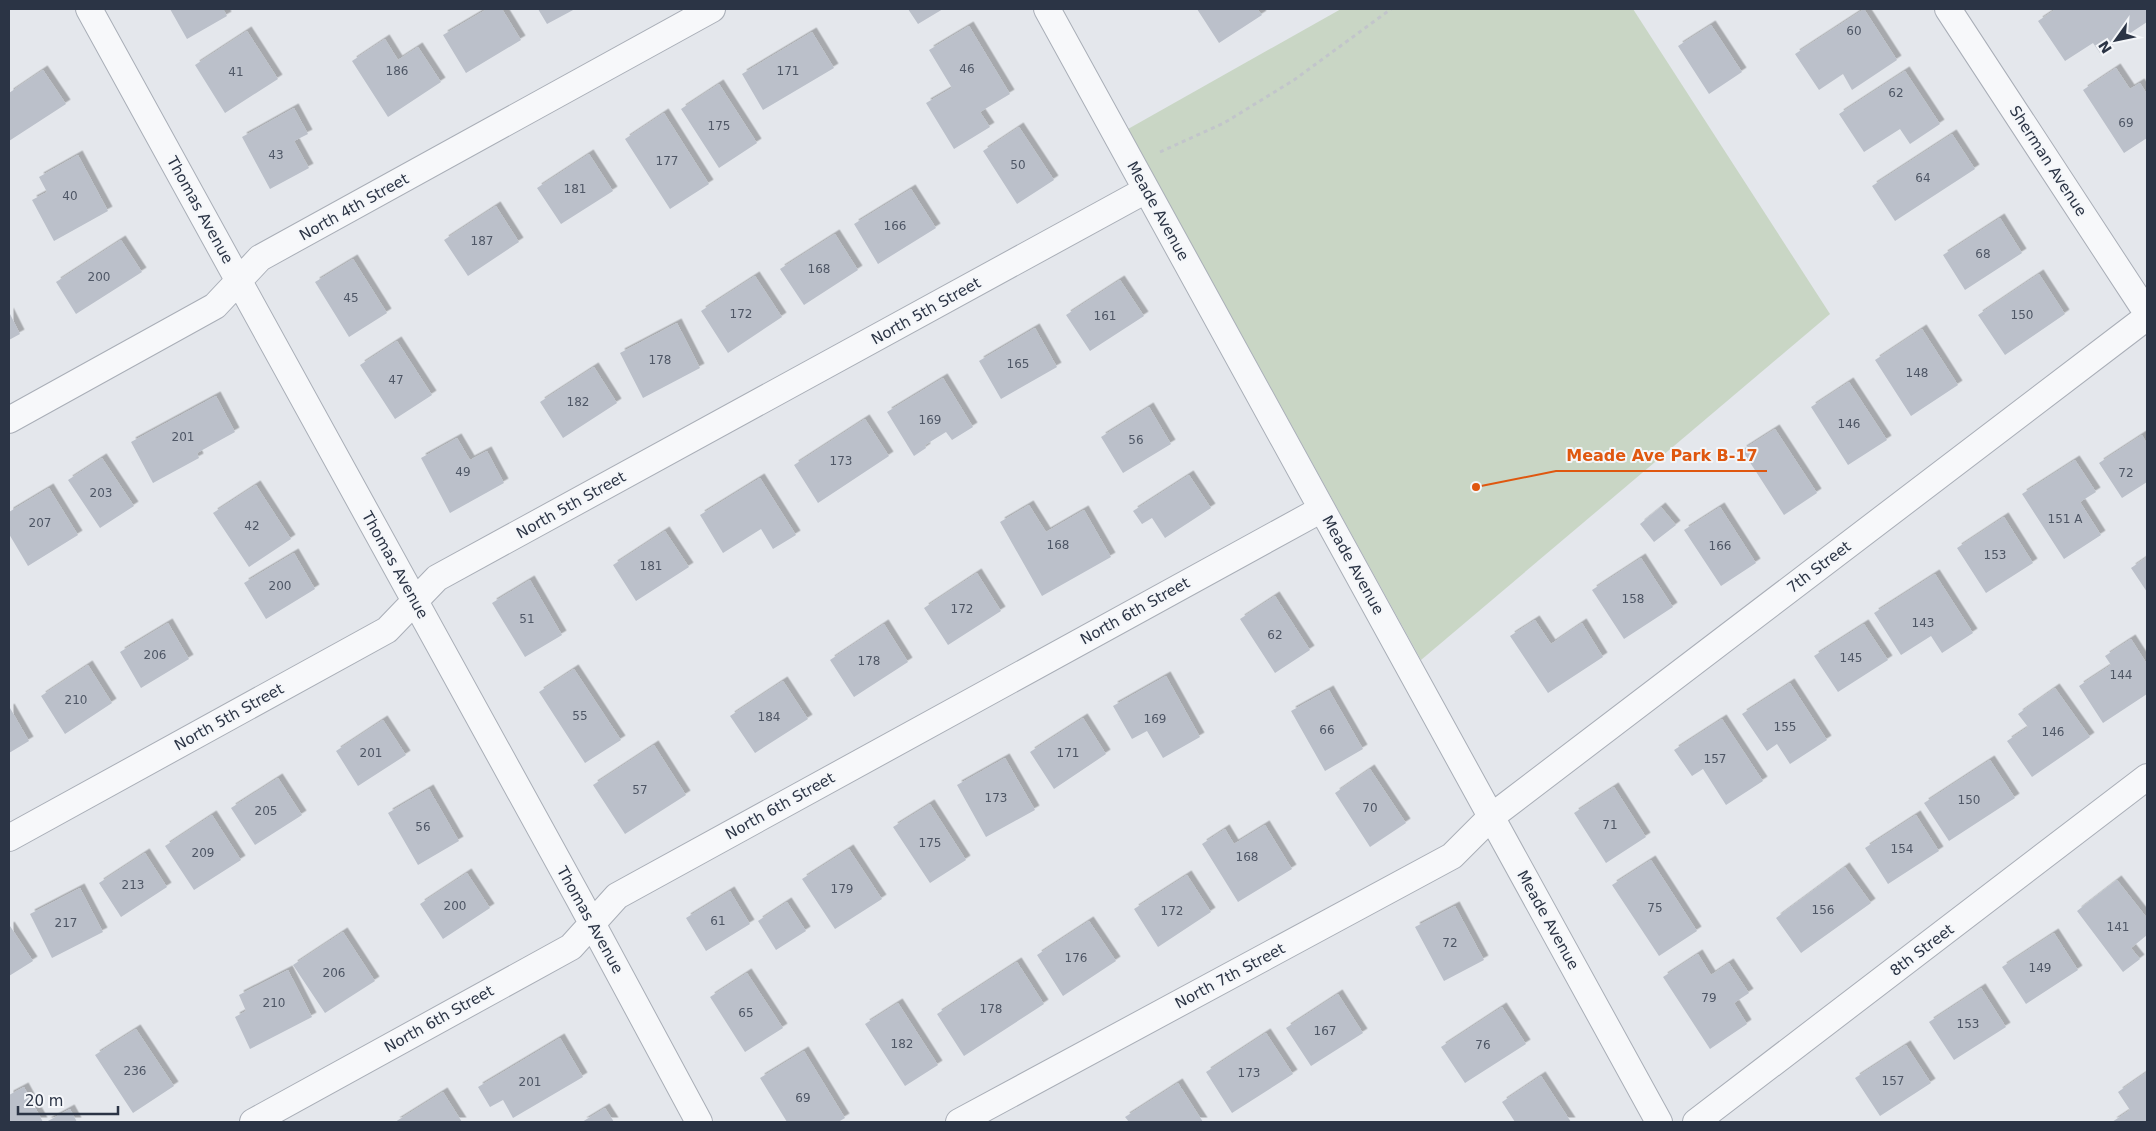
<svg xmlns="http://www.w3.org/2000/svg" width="2156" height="1131" font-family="'DejaVu Sans',sans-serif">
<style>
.green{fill:#c9d6c5}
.building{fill:#bbc0ca;filter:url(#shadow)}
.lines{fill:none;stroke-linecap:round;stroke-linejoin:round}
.minor-casing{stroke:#a9aeb7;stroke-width:28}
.path{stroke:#c2c5cb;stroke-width:3;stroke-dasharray:4 4;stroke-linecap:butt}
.minor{stroke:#f7f8fa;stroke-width:26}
.labels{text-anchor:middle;stroke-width:4;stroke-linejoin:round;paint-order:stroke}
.number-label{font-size:12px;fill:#4f5766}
.street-label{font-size:15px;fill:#2b3445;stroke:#f4f6f9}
.leader{fill:none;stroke:#df570f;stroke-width:2}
.callout-dot{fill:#df570f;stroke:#f4f6f9;stroke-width:2}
.callout-label{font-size:16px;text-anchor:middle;font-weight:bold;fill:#df570f;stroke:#f4f6f9;stroke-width:4;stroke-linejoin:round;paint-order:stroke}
</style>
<defs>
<filter id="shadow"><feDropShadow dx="4.5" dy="-4.5" stdDeviation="0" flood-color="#0004"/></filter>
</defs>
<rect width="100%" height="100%" fill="#e4e7ec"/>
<path class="green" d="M1341,9H1633L1830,314L1421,660L1128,129Z"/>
<path class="building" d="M170,9H223L227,16L187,39Z
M487,9H502L521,40L466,73L443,35Z
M538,9H575L547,24Z
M908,9H943L918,24Z
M1197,9H1257L1262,15L1219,43Z
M1864,9L1897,60L1852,90L1843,74L1819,90L1795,54Z
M2056,9H2147V22L2100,53L2093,43L2065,61L2038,21Z
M1711,25L1742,72L1709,94L1678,46Z
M969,26L1010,94L980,112L990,127L954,149L926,103L952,88L929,50Z
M247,31L278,79L225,113L195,65Z
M812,32L834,68L763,110L742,74Z
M385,39L398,60L418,47L441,82L388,117L352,61Z
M2116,68L2130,89L2140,83L2147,94V138L2124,153L2083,90Z
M43,70L66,104L9,141V93Z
M1905,71L1940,124L1910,144L1900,129L1864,152L1839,114Z
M719,84L757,143L719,168L681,109Z
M294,108L308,134L294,141L309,168L270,189L242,137Z
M664,113L709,184L670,209L625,139Z
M1019,127L1054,180L1017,204L983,151Z
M1952,134L1975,169L1895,221L1872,186Z
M589,154L613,191L561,224L537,188Z
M78,155L108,211L54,241L32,200L47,192L39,177Z
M911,189L936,228L878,264L854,224Z
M496,206L519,242L468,276L444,240Z
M2000,218L2022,253L1965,290L1943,255Z
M835,234L858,270L804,305L780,269Z
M121,240L142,272L76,314L56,282Z
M353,259L387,313L349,337L315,282Z
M2039,274L2065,314L2005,355L1978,315Z
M755,276L782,317L728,353L701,311Z
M1120,280L1144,316L1090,351L1066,315Z
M9,312L20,334L9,340Z
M677,323L700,368L643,398L620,353Z
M1035,328L1057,367L1001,399L979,361Z
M1922,329L1958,385L1911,416L1875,360Z
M397,341L432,395L395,419L360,365Z
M594,367L617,403L563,438L540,402Z
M943,378L973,427L952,440L946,432L925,445L926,448L914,456L887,412Z
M1849,382L1887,440L1848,465L1811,407Z
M216,396L235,432L197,453L199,458L153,483L131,442Z
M1149,407L1171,444L1123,473L1101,437Z
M865,419L889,456L818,503L794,465Z
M1775,429L1817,493L1784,515L1742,450Z
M2142,435L2147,444V482L2122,498L2099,463Z
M457,438L470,460L487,451L504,483L450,513L421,458Z
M102,458L134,506L100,528L68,480Z
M2075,460L2096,492L2080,502L2101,535L2064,559L2022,494Z
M1189,475L1211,508L1165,538L1152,518L1142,524L1133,511Z
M760,478L796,535L773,549L761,529L723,553L700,515Z
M256,485L291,539L249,567L213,513Z
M49,488L78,535L28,566L9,534V512Z
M1029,505L1046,532L1084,510L1111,557L1042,596L1000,522Z
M1661,507L1676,525L1654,542L1640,524Z
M1720,507L1756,563L1721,586L1684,530Z
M2004,517L2033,563L1986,593L1957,548Z
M665,531L689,567L636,601L613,565Z
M294,553L315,589L266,619L244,583Z
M2147,557V592L2131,568Z
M1641,558L1673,607L1624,639L1592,590Z
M977,573L1001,611L948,645L924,608Z
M1935,574L1973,633L1942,653L1931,636L1901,655L1874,613Z
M530,580L562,635L525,657L492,603Z
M1275,596L1310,650L1275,673L1240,619Z
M1535,620L1551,644L1582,623L1603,657L1548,693L1510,636Z
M168,623L189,659L141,688L120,652Z
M884,624L908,662L854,697L830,660Z
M1864,624L1888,660L1838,692L1814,656Z
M2131,639L2147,664V694L2103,723L2079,686L2111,665L2105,656Z
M88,665L112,703L65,734L41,696Z
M574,669L621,740L585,763L539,692Z
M1166,676L1200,737L1163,758L1147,731L1132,739L1113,706Z
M783,681L808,719L755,753L730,716Z
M1790,683L1827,740L1790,764L1777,744L1767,751L1742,714Z
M2055,688L2090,737L2032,777L2007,741L2028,727L2018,714Z
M1329,690L1363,749L1325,771L1291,711Z
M10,708L29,741L9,753V709Z
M1083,718L1106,754L1054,789L1030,752Z
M1722,719L1763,781L1726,805L1703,769L1692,776L1674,750Z
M383,720L406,755L358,786L336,751Z
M654,745L686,795L625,834L593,785Z
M1005,758L1035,810L986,837L957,785Z
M1990,760L2015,798L1949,841L1924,803Z
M1370,769L1406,823L1370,847L1335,793Z
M278,778L302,815L255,845L231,808Z
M1614,787L1646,837L1606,863L1574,813Z
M429,789L459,841L418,865L388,813Z
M930,804L966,860L930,883L893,827Z
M212,815L241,860L194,890L165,846Z
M1916,815L1939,851L1888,884L1865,848Z
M1265,825L1292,869L1238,902L1202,844L1225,829L1234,844Z
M849,849L882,899L835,929L802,879Z
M145,853L167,887L121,917L99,883Z
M1651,860L1697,931L1659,956L1612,885Z
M1845,867L1871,903L1801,953L1776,918Z
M467,873L490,908L443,939L420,904Z
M1187,875L1211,912L1158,947L1134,909Z
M2117,880L2147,918V935L2131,948L2140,959L2123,972L2077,911Z
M80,888L103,932L52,958L30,914Z
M730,891L750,924L706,951L686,918Z
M787,902L806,931L776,950L758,921Z
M1455,906L1484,960L1444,981L1415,927Z
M1089,921L1116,961L1063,996L1037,955Z
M10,926L33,961L9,976V927Z
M343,932L375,981L325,1013L293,965Z
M2054,933L2078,970L2026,1004L2002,967Z
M1698,954L1711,975L1729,963L1749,993L1734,1003L1747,1024L1710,1049L1663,977Z
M1017,962L1044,1004L964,1056L937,1014Z
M288,970L312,1017L250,1049L235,1017L246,1011L239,995Z
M747,973L783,1028L745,1052L710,997Z
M1981,988L2006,1027L1954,1060L1929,1022Z
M1338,994L1363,1033L1311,1066L1286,1028Z
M898,1003L938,1065L905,1086L865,1024Z
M1502,1007L1526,1044L1465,1083L1441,1047Z
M136,1029L174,1086L133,1113L95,1055Z
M1266,1033L1293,1074L1232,1113L1206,1072Z
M560,1038L583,1077L513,1118L503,1100L490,1107L478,1087Z
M1906,1045L1931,1083L1880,1116L1855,1078Z
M804,1051L845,1118L838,1122H787L760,1078Z
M2147,1072V1122H2112L2130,1110L2118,1092Z
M1541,1076L1571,1122H1515L1502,1102Z
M1178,1083L1203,1122H1129L1125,1117Z
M24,1087L43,1122H9V1095Z
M443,1092L462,1122H395Z
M605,1108L614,1122H582Z
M70,1109L77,1122H46Z"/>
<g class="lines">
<g class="minor-casing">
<path id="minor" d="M89,9L579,899L699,1122
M1047,9L1659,1122
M1948,9L2147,313
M9,420L215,306L260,258L712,9
M9,838L387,630L437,578L1146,190
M253,1122L571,947L617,896L1322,509
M959,1122L1452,856L1491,817L2147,317
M1696,1122L2147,777"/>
</g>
<path class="path" d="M1160,152L1224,123L1294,80L1391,9"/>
<use href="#minor" class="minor"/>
</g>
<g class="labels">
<g class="number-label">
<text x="1854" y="35">60</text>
<text x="967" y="73">46</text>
<text x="397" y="75">186</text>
<text x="788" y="75">171</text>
<text x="236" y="76">41</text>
<text x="1896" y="97">62</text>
<text x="2126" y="127">69</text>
<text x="719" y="130">175</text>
<text x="276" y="159">43</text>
<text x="667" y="165">177</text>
<text x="1018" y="169">50</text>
<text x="1923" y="182">64</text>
<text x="575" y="193">181</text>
<text x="70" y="200">40</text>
<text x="895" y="230">166</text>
<text x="482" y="245">187</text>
<text x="1983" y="258">68</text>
<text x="819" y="273">168</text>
<text x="99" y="281">200</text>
<text x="351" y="302">45</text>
<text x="741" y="318">172</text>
<text x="2022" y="319">150</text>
<text x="1105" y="320">161</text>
<text x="660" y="364">178</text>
<text x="1018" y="368">165</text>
<text x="1917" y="377">148</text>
<text x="396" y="384">47</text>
<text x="578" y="406">182</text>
<text x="930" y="424">169</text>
<text x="1849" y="428">146</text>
<text x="183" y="441">201</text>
<text x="1136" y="444">56</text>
<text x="841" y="465">173</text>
<text x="463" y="476">49</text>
<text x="2126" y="477">72</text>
<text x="101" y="497">203</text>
<text x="2065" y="523">151 A</text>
<text x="40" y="527">207</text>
<text x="252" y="530">42</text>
<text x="1058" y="549">168</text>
<text x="1720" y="550">166</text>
<text x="1995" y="559">153</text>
<text x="651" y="570">181</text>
<text x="280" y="590">200</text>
<text x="1633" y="603">158</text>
<text x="962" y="613">172</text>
<text x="527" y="623">51</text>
<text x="1923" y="627">143</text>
<text x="1275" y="639">62</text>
<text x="155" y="659">206</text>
<text x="1851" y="662">145</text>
<text x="869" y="665">178</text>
<text x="2121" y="679">144</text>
<text x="76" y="704">210</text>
<text x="580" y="720">55</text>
<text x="769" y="721">184</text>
<text x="1155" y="723">169</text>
<text x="1785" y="731">155</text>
<text x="1327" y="734">66</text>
<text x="2053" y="736">146</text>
<text x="371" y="757">201</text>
<text x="1068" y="757">171</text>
<text x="1715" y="763">157</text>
<text x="640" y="794">57</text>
<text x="996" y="802">173</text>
<text x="1969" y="804">150</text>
<text x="1370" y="812">70</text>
<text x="266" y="815">205</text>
<text x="1610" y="829">71</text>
<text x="423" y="831">56</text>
<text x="930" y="847">175</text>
<text x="1902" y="853">154</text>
<text x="203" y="857">209</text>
<text x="1247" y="861">168</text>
<text x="133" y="889">213</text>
<text x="842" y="893">179</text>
<text x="455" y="910">200</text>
<text x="1655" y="912">75</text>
<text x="1823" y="914">156</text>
<text x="1172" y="915">172</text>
<text x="718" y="925">61</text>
<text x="66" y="927">217</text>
<text x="2118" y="931">141</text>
<text x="1450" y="947">72</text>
<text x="1076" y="962">176</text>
<text x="2040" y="972">149</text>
<text x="334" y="977">206</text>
<text x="1709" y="1002">79</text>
<text x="274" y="1007">210</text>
<text x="991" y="1013">178</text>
<text x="746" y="1017">65</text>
<text x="1968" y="1028">153</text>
<text x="1325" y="1035">167</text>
<text x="902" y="1048">182</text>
<text x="1483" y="1049">76</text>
<text x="135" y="1075">236</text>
<text x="1249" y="1077">173</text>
<text x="1893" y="1085">157</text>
<text x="530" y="1086">201</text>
<text x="803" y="1102">69</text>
</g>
<g class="street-label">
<text transform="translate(2048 161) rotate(57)" y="5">Sherman Avenue</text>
<text transform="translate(354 207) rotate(-29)" y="5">North 4th Street</text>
<text transform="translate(200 210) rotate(61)" y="5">Thomas Avenue</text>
<text transform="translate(1158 211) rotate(61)" y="5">Meade Avenue</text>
<text transform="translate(926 311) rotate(-29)" y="5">North 5th Street</text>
<text transform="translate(571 505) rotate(-29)" y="5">North 5th Street</text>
<text transform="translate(395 565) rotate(61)" y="5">Thomas Avenue</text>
<text transform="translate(1353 565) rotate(61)" y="5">Meade Avenue</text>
<text transform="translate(1819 567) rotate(-37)" y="5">7th Street</text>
<text transform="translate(1135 611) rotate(-29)" y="5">North 6th Street</text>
<text transform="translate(229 717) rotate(-29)" y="5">North 5th Street</text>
<text transform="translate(780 806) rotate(-29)" y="5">North 6th Street</text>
<text transform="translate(590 920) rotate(61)" y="5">Thomas Avenue</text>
<text transform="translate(1548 920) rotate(61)" y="5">Meade Avenue</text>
<text transform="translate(1922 950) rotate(-37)" y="5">8th Street</text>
<text transform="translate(1230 976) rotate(-28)" y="5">North 7th Street</text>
<text transform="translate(439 1019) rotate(-29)" y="5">North 6th Street</text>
</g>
</g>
<path class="leader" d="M1476 487L1556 471H1767"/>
<circle class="callout-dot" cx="1476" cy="487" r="5"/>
<g class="callout-label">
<text x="1662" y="461">Meade Ave Park B-17</text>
</g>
<rect width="2156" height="1131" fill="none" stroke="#2b3445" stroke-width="20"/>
<g transform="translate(2116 40) rotate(237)" stroke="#f4f6f9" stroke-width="4" paint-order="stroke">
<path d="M0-4L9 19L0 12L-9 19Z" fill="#2b3445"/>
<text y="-8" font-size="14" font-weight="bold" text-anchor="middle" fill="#2b3445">N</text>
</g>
<path d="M18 1106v8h100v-8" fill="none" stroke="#2b3445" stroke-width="2.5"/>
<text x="25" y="1106" font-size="15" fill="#2b3445" stroke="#f4f6f9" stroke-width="4" paint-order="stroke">20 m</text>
</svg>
